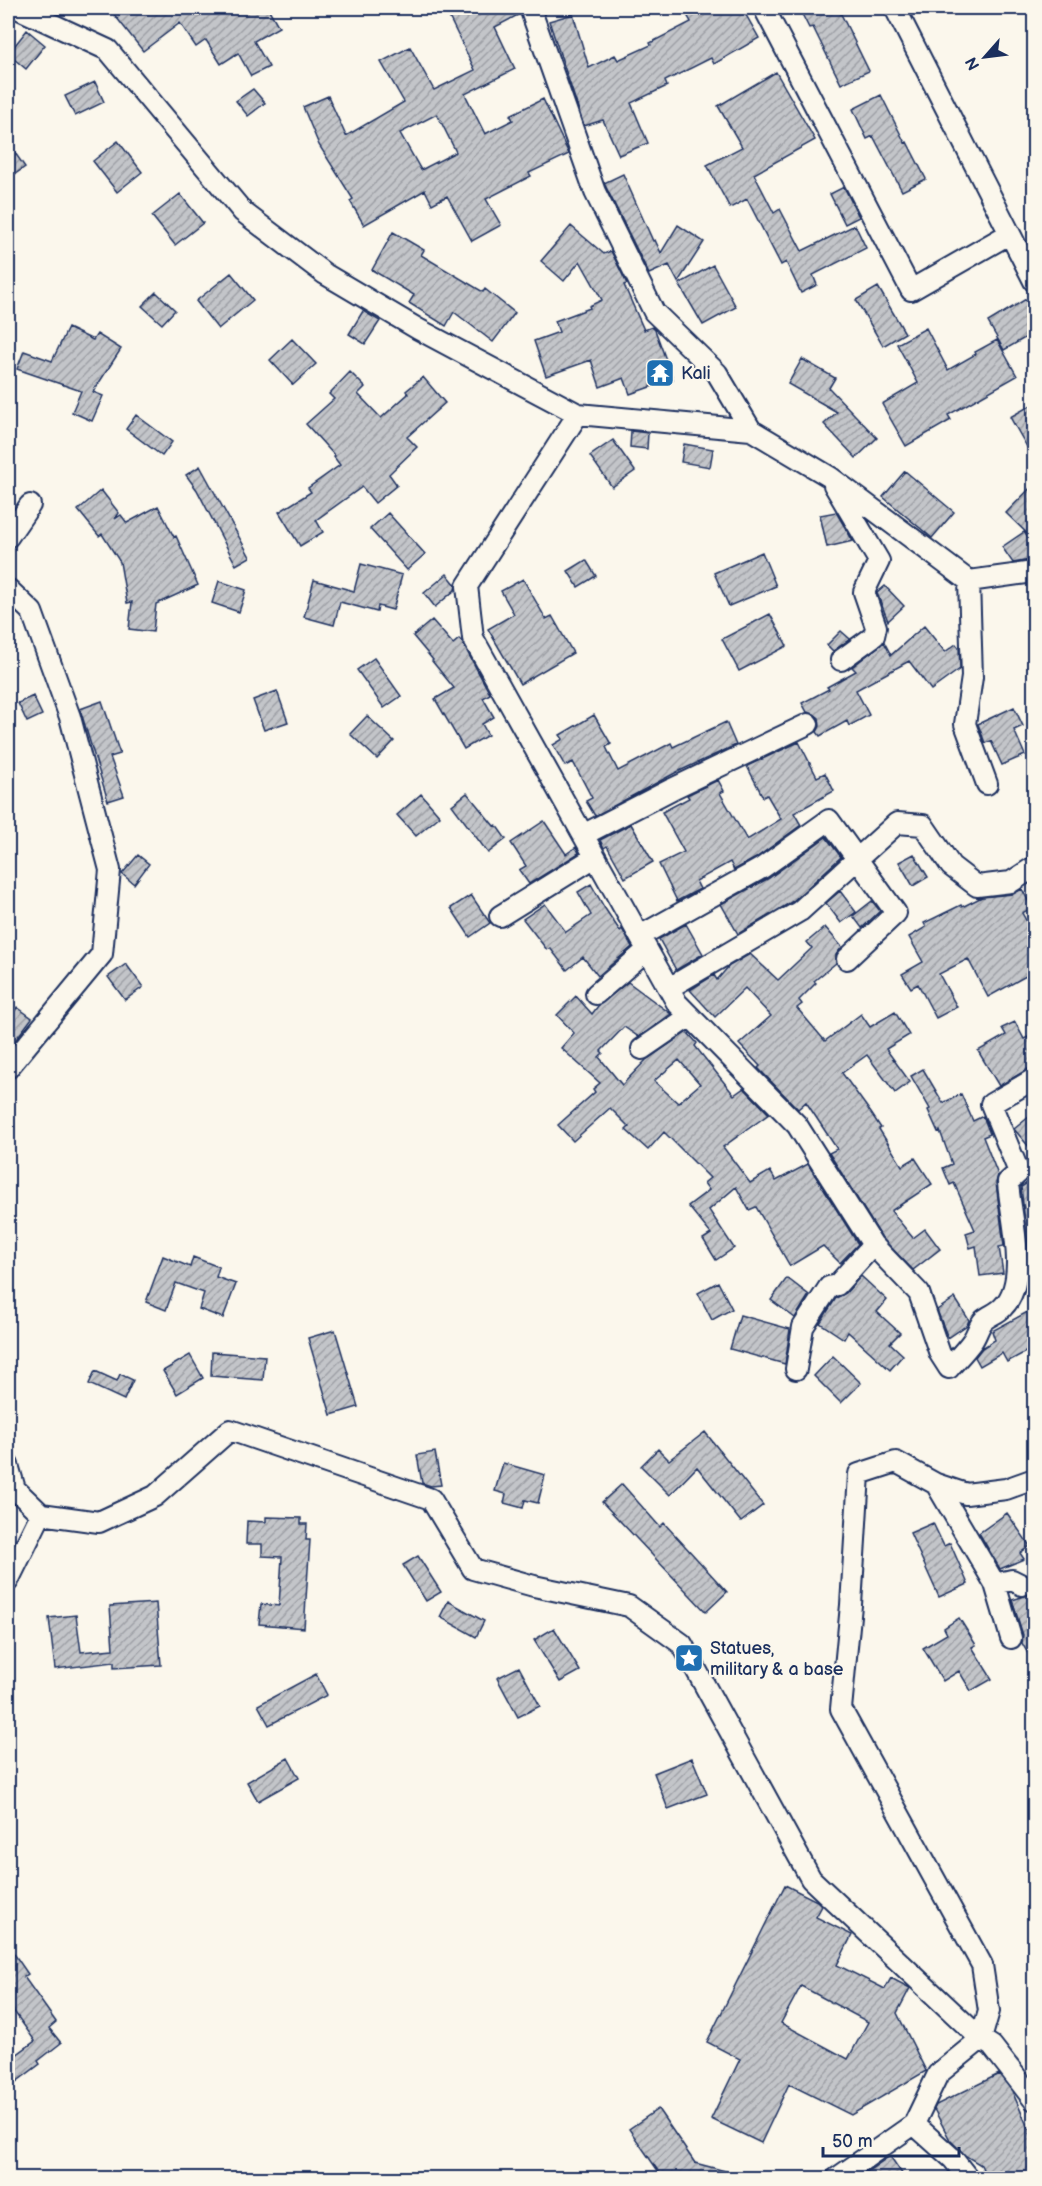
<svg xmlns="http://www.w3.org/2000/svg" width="1042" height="2186" font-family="'Balsamiq Sans',sans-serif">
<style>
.building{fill:url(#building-hatch);stroke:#1b2f5e;stroke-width:1.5;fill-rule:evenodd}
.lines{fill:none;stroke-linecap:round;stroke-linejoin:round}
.minor-casing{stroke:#1b2f5e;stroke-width:24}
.minor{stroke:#fbf7ec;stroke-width:20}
.labels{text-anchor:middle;stroke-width:4.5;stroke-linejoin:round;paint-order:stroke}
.poi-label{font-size:18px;fill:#1b2f5e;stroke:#fbf7ec;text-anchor:start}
</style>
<defs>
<pattern id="building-hatch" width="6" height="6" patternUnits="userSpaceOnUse" patternTransform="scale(1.5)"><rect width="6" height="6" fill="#c3c5c9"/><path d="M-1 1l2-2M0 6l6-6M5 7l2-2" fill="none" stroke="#9ea0a6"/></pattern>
</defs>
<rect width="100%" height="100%" fill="#fbf7ec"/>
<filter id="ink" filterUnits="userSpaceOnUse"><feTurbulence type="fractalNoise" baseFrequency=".0167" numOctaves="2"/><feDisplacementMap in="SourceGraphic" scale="12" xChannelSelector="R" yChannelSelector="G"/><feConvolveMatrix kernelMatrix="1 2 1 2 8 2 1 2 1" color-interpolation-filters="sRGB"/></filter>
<g filter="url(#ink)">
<path class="building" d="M109,8H268L279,27L254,41L269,67L251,76L238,53L221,64L206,40L196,47L180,23L143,51Z
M470,8H518L520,14L495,27L515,69L465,94L485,134L513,120L510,115L543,99L569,154L529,173L531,176L486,199L501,225L472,241L447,196L432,204L425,190L364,225L350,201L353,199L319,145L303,107L328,96L346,136L404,102L381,62L410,47L434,90L475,70L449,17ZM437,114L456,152L421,170L400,133Z
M683,8H742L759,38L714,64L711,58L665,81L667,86L631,103L648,143L619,155L603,120L584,126L549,21L573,14L589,68L615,55L618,60L651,45L650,43L691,22Z
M799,8H838L869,71L841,84L813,27L809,28Z
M27,30L45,45L26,69L8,54Z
M776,72L815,140L754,174L774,213L780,209L802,251L855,225L866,248L813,275L817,285L801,293L786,262L781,265L747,199L730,208L707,165L742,147L718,106Z
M95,82L104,102L75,116L65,96Z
M253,89L265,103L248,116L236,101Z
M881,95L905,143L907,142L926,179L902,191L873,136L867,139L853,109Z
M118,141L142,172L117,192L93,161Z
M8,143L25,167L8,179Z
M623,174L653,241L655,240L661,253L678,225L704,242L678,282L669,265L649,274L604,183Z
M844,187L859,217L845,224L830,194Z
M180,194L203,223L175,245L152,216Z
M571,226L604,254L611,251L627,284L624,285L644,330L652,327L655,330L673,379L630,394L624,378L600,387L591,360L546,376L534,341L559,332L555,321L590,308L589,306L602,300L580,261L564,281L541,261Z
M393,232L424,250L421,255L483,292L485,289L515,313L493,342L454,312L446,326L409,303L414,295L372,270Z
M713,265L736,307L703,325L679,284Z
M231,273L253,300L218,329L196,301Z
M878,287L905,333L883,346L856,300Z
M156,292L175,310L162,324L142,306Z
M1026,299L1035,313V332L1004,350L988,322Z
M363,311L380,321L365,344L349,334Z
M68,328L93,340L97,334L121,349L93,392L103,396L92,421L72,412L81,391L17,369L24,351L52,361Z
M926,328L948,370L976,354L975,352L997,340L1017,376L948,415L951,420L906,446L882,404L918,383L897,344Z
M292,339L316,364L293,385L270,360Z
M802,359L835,378L829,388L877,438L856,458L824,424L837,412L788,384Z
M350,372L365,387L358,394L381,418L408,394L406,391L423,377L445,403L407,437L417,447L389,474L397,485L375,503L362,487L316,520L323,532L300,546L279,512L311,492L308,488L340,465L334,457L335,456L306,424L334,399L329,394Z
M1035,403V461L1010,417Z
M136,415L172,442L162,456L126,429Z
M631,431L648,433L647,449L630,447Z
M613,440L635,471L612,487L590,456Z
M684,444L713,449L710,467L681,462Z
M200,466L250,557L236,565L197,490L186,475Z
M905,471L954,512L932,538L883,497Z
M1035,483V541L1006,513Z
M101,490L119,513L115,519L121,515L127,523L158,506L174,537L176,536L198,585L156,604L153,632L129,629L132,602L127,603L120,562L102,534L99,536L78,510Z
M836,512L853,541L827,547L820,515Z
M388,513L425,554L407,570L370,529Z
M1024,532L1035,548V559L1013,563L1002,547Z
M762,552L776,586L729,606L714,573Z
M586,560L596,576L578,587L568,571Z
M361,564L402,575L393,610L378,606L377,612L340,602L334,625L304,617L314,580L354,591Z
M447,574L456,585L455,590L435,607L424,593Z
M523,579L546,619L552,616L573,653L520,684L488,629L514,614L501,591Z
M219,581L246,590L239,612L212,603Z
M885,586L904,606L888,621L877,593Z
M770,614L787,646L739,671L722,639Z
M432,620L453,644L459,639L462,642L490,694L483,698L494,717L482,724L488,735L464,749L435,699L454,688L432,661L433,660L413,636Z
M924,626L945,652L956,644L959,648L960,669L931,690L909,661L856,690L869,715L849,726L847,721L820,736L817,732L820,726L819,718L814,714L807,712L802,703L829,689L827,687L856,671L852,667L884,642L891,655Z
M841,631L850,639L833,651L827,645Z
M374,658L401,696L384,708L357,670Z
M277,691L288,722L264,730L253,700Z
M33,696L42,715L27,722L18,703Z
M102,701L120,754L110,757L124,796L108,801L80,709Z
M1014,707L1023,726L1014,730L1025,755L1002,765L991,741L985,743L978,724Z
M594,715L611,744L606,747L618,771L671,743L673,747L726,722L736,745L675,773L595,816L586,801L592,798L573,762L565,766L553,745L563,739L560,735Z
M367,716L394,741L377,759L350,734Z
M799,742L817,777L825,773L834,791L794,813L801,825L756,858L734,870L730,862L696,881L700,889L677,901L659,864L684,852L662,812L689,798L687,795L718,780L724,791L720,793L747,840L781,819L767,795L763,797L747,766Z
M467,793L494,826L496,825L506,839L488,853L452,805Z
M421,794L440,816L416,836L397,815Z
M544,821L566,854L576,847L579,853L529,884L519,870L526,866L511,843Z
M631,824L653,862L625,878L607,846L604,848L600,840Z
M826,837L841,857L793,901L738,934L721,904L769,878Z
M914,854L928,877L913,886L899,862Z
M138,855L149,864L134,884L122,874Z
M591,884L604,907L620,931L622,929L632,947L598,976L583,957L567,970L550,948L547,950L523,919L545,904L566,932L591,915L578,892Z
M1022,889L1032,908L1022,913L1035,936V971L988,997L968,959L939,974L957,1007L936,1018L918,984L911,988L902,974L923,962L909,937L926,927L924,923L961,905L962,907L982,897L1013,894Z
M840,891L856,912L841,923L826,903Z
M471,895L490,923L470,937L451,908Z
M872,901L880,911L862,928L853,916Z
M686,924L703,954L676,970L659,939Z
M825,927L842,947L836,955V963L814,981L816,983L799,1000L802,1004L797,1008L825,1041L861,1014L870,1027L895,1012L909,1035L886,1049L910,1082L895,1093L867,1055L842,1073L871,1113L881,1128L879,1129L902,1166L915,1158L932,1184L891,1211L913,1238L925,1229L940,1249L913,1270L882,1238L829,1153L837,1149L806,1102L798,1109L758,1068L760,1066L739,1044L771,1016L745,988L715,1017L690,990L714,975L717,980L729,966L750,954L778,980L812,948L807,942Z
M126,964L143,987L125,1000L108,977Z
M628,982L671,1014L639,1037L624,1027L601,1051L603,1053L599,1057L622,1085L646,1060L687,1032L697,1043L695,1046L734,1095L744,1088L769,1114L723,1147L750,1183L770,1171L776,1181L808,1164L858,1244L840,1263L823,1246L790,1266L756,1207L749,1210L736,1187L709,1210L734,1248L716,1260L703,1239L711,1234L688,1206L709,1190L704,1183L710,1178L664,1132L648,1150L626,1130L629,1127L610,1108L573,1141L558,1125L595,1092L593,1089L600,1083L561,1048L574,1033L557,1015L576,996L592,1014L598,1006ZM679,1060L700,1084L678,1103L654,1081Z
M17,1007L32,1018L8,1050V1021Z
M1015,1022L1024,1039L1035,1034V1067L1028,1069L999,1086L978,1051L1006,1035L1002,1028Z
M923,1069L943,1103L961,1094L973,1121L983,1116L990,1134L983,1137L998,1175L996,1183L1004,1246L999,1247L1003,1273L980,1276L976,1246L970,1248L966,1233L975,1230L954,1183L950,1185L943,1168L952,1164L940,1131L938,1132L928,1110L930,1109L911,1076Z
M1035,1112V1154L1014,1129Z
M1035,1178V1297L1026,1288L1029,1267L1033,1264L1029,1255L1021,1187Z
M163,1256L190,1267L193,1257L219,1267L216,1277L236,1284L223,1318L199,1309L204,1293L176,1283L166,1310L146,1302Z
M861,1276L887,1300L877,1312L900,1333L890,1343L903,1355L890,1370L848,1332L844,1339L820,1323L836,1298L846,1293Z
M787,1278L809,1295L795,1318L771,1300Z
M718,1282L732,1309L712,1320L698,1293Z
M955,1298L969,1320L967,1325L948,1338L937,1310Z
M1035,1308V1347L1007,1362L1002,1353L980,1366L975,1357L982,1348L995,1340L992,1331Z
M740,1315L790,1329L785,1364L730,1349Z
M335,1330L358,1407L331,1415L308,1338Z
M212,1352L265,1356L263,1380L211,1376Z
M190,1355L203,1378L177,1394L163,1371Z
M833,1356L861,1383L841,1403L814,1376Z
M95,1371L117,1381L120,1374L133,1380L124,1400L89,1384Z
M705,1432L763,1505L741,1522L697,1467L670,1495L641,1466L658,1449L669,1460Z
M435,1452L441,1485L431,1486L422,1483L417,1455Z
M503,1463L545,1475L538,1503L525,1500L523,1508L504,1503L506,1494L495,1491Z
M622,1484L660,1527L664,1523L727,1592L706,1612L602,1502Z
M1007,1513L1030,1546L1020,1553L1024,1559L1000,1569L979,1533Z
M266,1517L301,1518V1524H307L306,1540H310L304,1628L259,1624L261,1604L279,1606L282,1557L262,1556V1544H246L247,1521L266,1522Z
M933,1523L944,1546L950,1543L968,1584L939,1597L910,1533Z
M418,1556L441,1592L426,1601L403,1565Z
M1035,1571V1666L1022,1643L1023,1635L1012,1600L1028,1595L1032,1591L1034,1584L1028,1575Z
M448,1601L484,1621L476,1637L440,1617Z
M156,1603L161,1665L114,1668V1662L55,1669L49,1618L76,1615L81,1652L113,1649L110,1606Z
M959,1618L976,1645L972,1647L992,1679L971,1691L959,1671L943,1681L923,1648L947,1634L944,1628Z
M554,1628L580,1671L560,1682L534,1640Z
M519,1667L540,1706L518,1717L497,1678Z
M316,1674L327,1695L269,1725L258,1705Z
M288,1758L299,1778L258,1801L247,1782Z
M692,1758L707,1794L668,1809L654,1773Z
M785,1885L817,1901L822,1906L816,1917L852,1935L837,1965L885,1989L891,1978L910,1988L897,2013L926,2071L851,2115L789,2084L761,2143L711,2119L740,2059L707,2042ZM801,1986L868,2022L848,2059L781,2023Z
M8,1945L28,1974L24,1977L56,2022L49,2028L61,2043L38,2061L40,2064L8,2088V2061L35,2041L8,2003Z
M999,2074L1012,2091L1035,2144V2178H987L981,2165L966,2156L950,2140L934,2109L936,2105Z
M658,2109L695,2163L737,2174L736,2178H663L629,2129Z
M890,2156L905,2178H857H858Z"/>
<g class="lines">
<g class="minor-casing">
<path id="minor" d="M17,8L108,50L243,212L325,274L418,329L578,414L751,430L830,477L969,581L1034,572
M530,8L595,192L654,312L717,373L751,430
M764,8L911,290L1009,234
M895,8L1034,281
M578,414L467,586L473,638L677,1003L797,1125L873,1245L919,1293L940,1354L949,1368C957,1359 966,1350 973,1340C977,1334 979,1325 984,1320C990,1315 998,1313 1003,1307C1030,1280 1010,1216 1008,1182L1019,1172L991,1104L1034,1079
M834,485L879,561L864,592L876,627L874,636L841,660
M8,537L30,505
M969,581L972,677L965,724L987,784
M8,589L32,612L70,717L110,870L102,954L8,1068
M583,835L672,789L808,724
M500,916L595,857
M640,936L762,868L829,820L896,913L847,959
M669,988L800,911L897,823L923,825L951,866L977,886L1011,882L1034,867
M596,994L647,950
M642,1049L690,1016
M796,1369L803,1327L829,1287L837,1285L873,1245
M8,1465L15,1489L41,1514L99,1522L155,1496L230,1430L431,1499L473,1569L534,1586L629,1606L682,1644L811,1879L981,2039L992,2046L1034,2100
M936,1484L966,1494L1006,1489L1034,1479
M8,1581L41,1514
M995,1584L1012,1580L1022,1585
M914,2124L953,2159L968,2178
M837,2178L914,2124L938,2074L981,2039L989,2011L982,1965L841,1709L851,1605L859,1474L896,1462L936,1484L995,1584L1011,1638"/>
</g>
<use href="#minor" class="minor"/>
</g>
</g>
<defs>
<g id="temple-square" transform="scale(1.5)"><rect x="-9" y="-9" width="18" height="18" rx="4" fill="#1f6fb2" stroke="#fbf7ec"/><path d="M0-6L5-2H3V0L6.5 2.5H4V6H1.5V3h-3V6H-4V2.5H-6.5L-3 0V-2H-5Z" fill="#fff"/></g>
<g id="sight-square" transform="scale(1.5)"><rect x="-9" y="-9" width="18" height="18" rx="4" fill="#1f6fb2" stroke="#fbf7ec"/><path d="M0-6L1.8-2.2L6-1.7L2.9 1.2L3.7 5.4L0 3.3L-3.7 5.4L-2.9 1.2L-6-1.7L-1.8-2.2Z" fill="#fff"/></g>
</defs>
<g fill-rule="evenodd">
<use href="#temple-square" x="660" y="373"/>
<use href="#sight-square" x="689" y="1658"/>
</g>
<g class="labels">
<g class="poi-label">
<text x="681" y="379">Kali</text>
<text x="710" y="1654">Statues,<tspan x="710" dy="21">military &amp; a base</tspan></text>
</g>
</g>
<rect width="1042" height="2186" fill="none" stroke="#fbf7ec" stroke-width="30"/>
<rect x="15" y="15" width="1012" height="2156" fill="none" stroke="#1b2f5e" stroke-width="2" filter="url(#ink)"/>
<g transform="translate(985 57) rotate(242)" stroke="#fbf7ec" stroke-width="4.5" paint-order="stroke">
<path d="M0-4.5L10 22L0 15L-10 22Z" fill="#1b2f5e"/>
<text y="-9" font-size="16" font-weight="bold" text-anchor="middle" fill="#1b2f5e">N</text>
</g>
<path d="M823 2147v9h136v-9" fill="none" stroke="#1b2f5e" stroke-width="3"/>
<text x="832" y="2147" font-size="18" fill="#1b2f5e" stroke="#fbf7ec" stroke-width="4.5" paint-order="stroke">50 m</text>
</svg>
